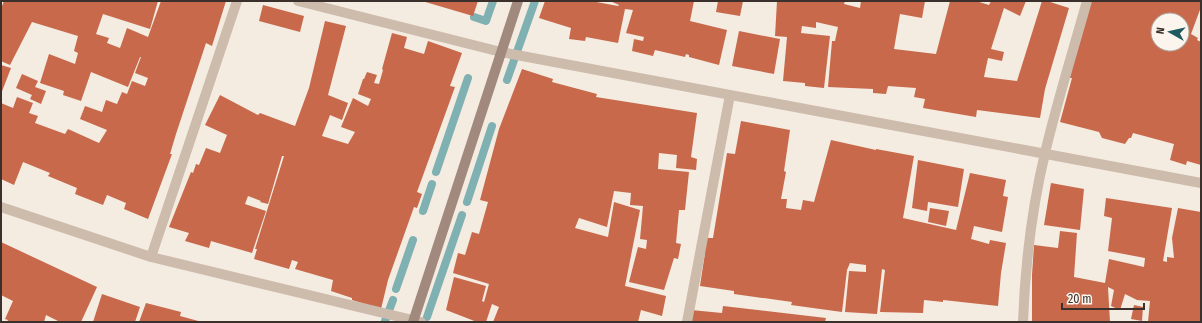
<svg xmlns="http://www.w3.org/2000/svg" width="1202" height="323" font-family="'Fira Sans Condensed',sans-serif">
<style>
.lines{fill:none;stroke-linecap:round;stroke-linejoin:round}
.stream{stroke:#7fb0b2;stroke-width:8}
.building{fill:#c8694b;fill-rule:evenodd}
.street{stroke:#cdbbac;stroke-width:10}
.secondary{stroke:#a18a7d;stroke-width:10}
</style>
<rect width="100%" height="100%" fill="#f4ebe1"/>
<g class="lines">
<path class="stream" d="M474,17L486,21L493,1
M507,80L535,1
M436,172L468,78
M467,202L492,126
M423,211L432,184
M396,289L413,240
M427,317L462,215
M385,321L393,300"/>
</g>
<path class="building" d="M4,1H158L150,29L103,14L96,34L109,38L107,43L120,48L127,28L148,37L161,1H226L212,46L206,43L176,134L170,154H172L148,219L124,209L126,203L107,195L103,205L75,194L77,188L48,176L50,173L23,162L14,185L1,179V103L13,108L17,97L33,103L29,113L38,116L35,123L65,134L68,129L99,143L107,130L80,119L85,106L102,112L106,100L117,104L122,92L127,94L132,81L145,86L148,78L135,73L141,57H140L128,87L91,72L81,101L63,95L64,91L40,83L49,54L75,64L78,53L74,51L78,36L32,22L10,65L1,61V6H2Z
M422,1H478L473,16Z
M545,1H591L618,6L619,5L610,1H694L690,21L727,30L719,65L689,57V55L686,54L685,57L655,50L653,56L632,51L634,39L643,41L644,37L626,33L633,10L625,9L618,43L586,37L585,41L569,39L571,28L539,18Z
M718,1H743L740,16L716,12Z
M777,1H845L844,4L860,8L861,1H925L922,18L900,14L894,49L936,54L950,1H976L989,5L991,1H1026L1020,16L1004,8L991,49L1004,52L1002,61L988,58L984,77L1017,81L1042,1H1047L1069,8L1045,89L1040,118L977,110L976,117L923,108L925,99L914,97L916,88L888,86L886,94L873,93V89L828,87L832,41H835L838,27L816,22V28L802,26L801,33L830,36L824,88L805,86V83L783,81L787,37L775,36Z
M1090,1H1201V7L1191,34L1198,38L1197,40L1201,42V165L1187,161L1186,165L1170,160L1174,144L1133,133L1131,138H1129L1125,144L1102,138L1099,132L1060,122L1072,78H1068ZM1158,20H1182V44H1158Z
M263,5L304,16L300,32L259,21Z
M325,21L346,26L328,95L348,103L342,120L330,115L322,136L348,144L355,132L341,127L353,98L368,106L371,99L358,94L363,79H364L367,72L377,75L374,83L379,84L383,70L382,69L392,33L407,37L404,48L424,54L428,41L462,53L450,86L455,87L417,192L422,194L417,208L414,207L388,280L381,309L352,300V298L331,291L333,280L295,269L298,262L292,260L289,269L254,259L257,249H255L284,156H282L268,204L260,202L261,201L248,196L245,204L266,211L252,253L211,241L209,248L185,241L189,233L169,227L191,172L193,173L196,164L199,165L206,148L220,153L227,135L205,125L220,95L258,115L260,113L295,126L309,88Z
M739,31L780,39L774,74L732,66Z
M1,65L11,68L1,94Z
M522,69L553,79L552,82L597,94L596,97L697,113L691,157L697,159L696,170L676,168L677,155L659,153L658,169L689,172L685,210H679L676,243L681,244L678,259L674,258L664,290L629,282L638,247L646,249L647,240L640,239L643,206L630,205L631,193L614,191L607,227L579,218L575,228L608,237L614,202L640,210L625,286L666,296L662,316L641,310L638,322H493L499,307L492,304L486,322H477L446,310L454,277L486,286L482,301L484,302L489,284L453,273L458,253L465,255L472,232L479,234L488,202L480,200L499,129Z
M22,74L38,81L35,87L46,91L41,104L30,99L32,95L16,88Z
M741,121L790,130L784,171L786,172L781,199H787L786,208L801,210L803,200L814,202L831,140L876,150V149L914,156L903,218L956,230L970,173L1006,180L1003,196L1008,197L1002,232L974,226L971,239L989,244L990,240L1006,243L1001,273L998,306L943,300V302L924,300L923,313L880,312L885,270L882,269L877,314L845,312L849,271L866,272V265L850,263L847,270L842,312L791,305L792,302L734,294V291L700,286L705,253L704,238H713L727,153L735,154Z
M918,160L964,169L958,207L928,202L927,211L912,208Z
M1051,183L1084,189L1080,230L1044,225Z
M1106,198L1172,208L1163,261L1167,262V257L1174,258L1172,238L1178,208L1201,212V322H1148L1150,301L1137,300L1125,294L1120,310L1111,306L1114,290L1108,287L1110,322H1032V275L1034,245L1058,248L1060,231L1077,233L1074,277L1105,283L1109,259L1144,267L1145,258L1108,251L1112,218L1104,216Z
M930,208L949,211L946,226L928,222Z
M1,242L97,287L81,322H60L46,315L44,322H7L8,320L5,319L13,301L1,295Z
M102,294L140,307L135,322H93Z
M146,303L181,312L180,316L202,322H139Z
M1134,305L1143,307L1142,321L1131,319Z
M723,306L826,318L825,322H689L691,310L722,313Z"/>
<g class="lines">
<path class="street" d="M298,1L501,52L1201,183
M1,207L151,257L421,322
M151,257L237,1
M687,322L730,95
M1023,322C1025,266 1032,208 1045,153C1057,102 1073,51 1087,1"/>
<path class="secondary" d="M413,322L518,1"/>
</g>
<rect width="1202" height="323" fill="none" stroke="#3b302b" stroke-width="4"/>
<g transform="translate(1170 32) rotate(278)"><circle r="19" fill="#fbf5ee" stroke="#aea6a0"/>
<path d="M0-3L7 15L0 10L-7 15Z" fill="#1f5a5e"/>
<text y="-6" font-size="11" font-weight="bold" text-anchor="middle" fill="#3b302b">N</text>
</g>
<path d="M1062 303v6h82v-6" fill="none" stroke="#3b302b" stroke-width="2"/>
<text x="1068" y="303" font-size="12" fill="#3b302b" stroke="#fbf5ee" stroke-width="3" paint-order="stroke">20 m</text>
</svg>
